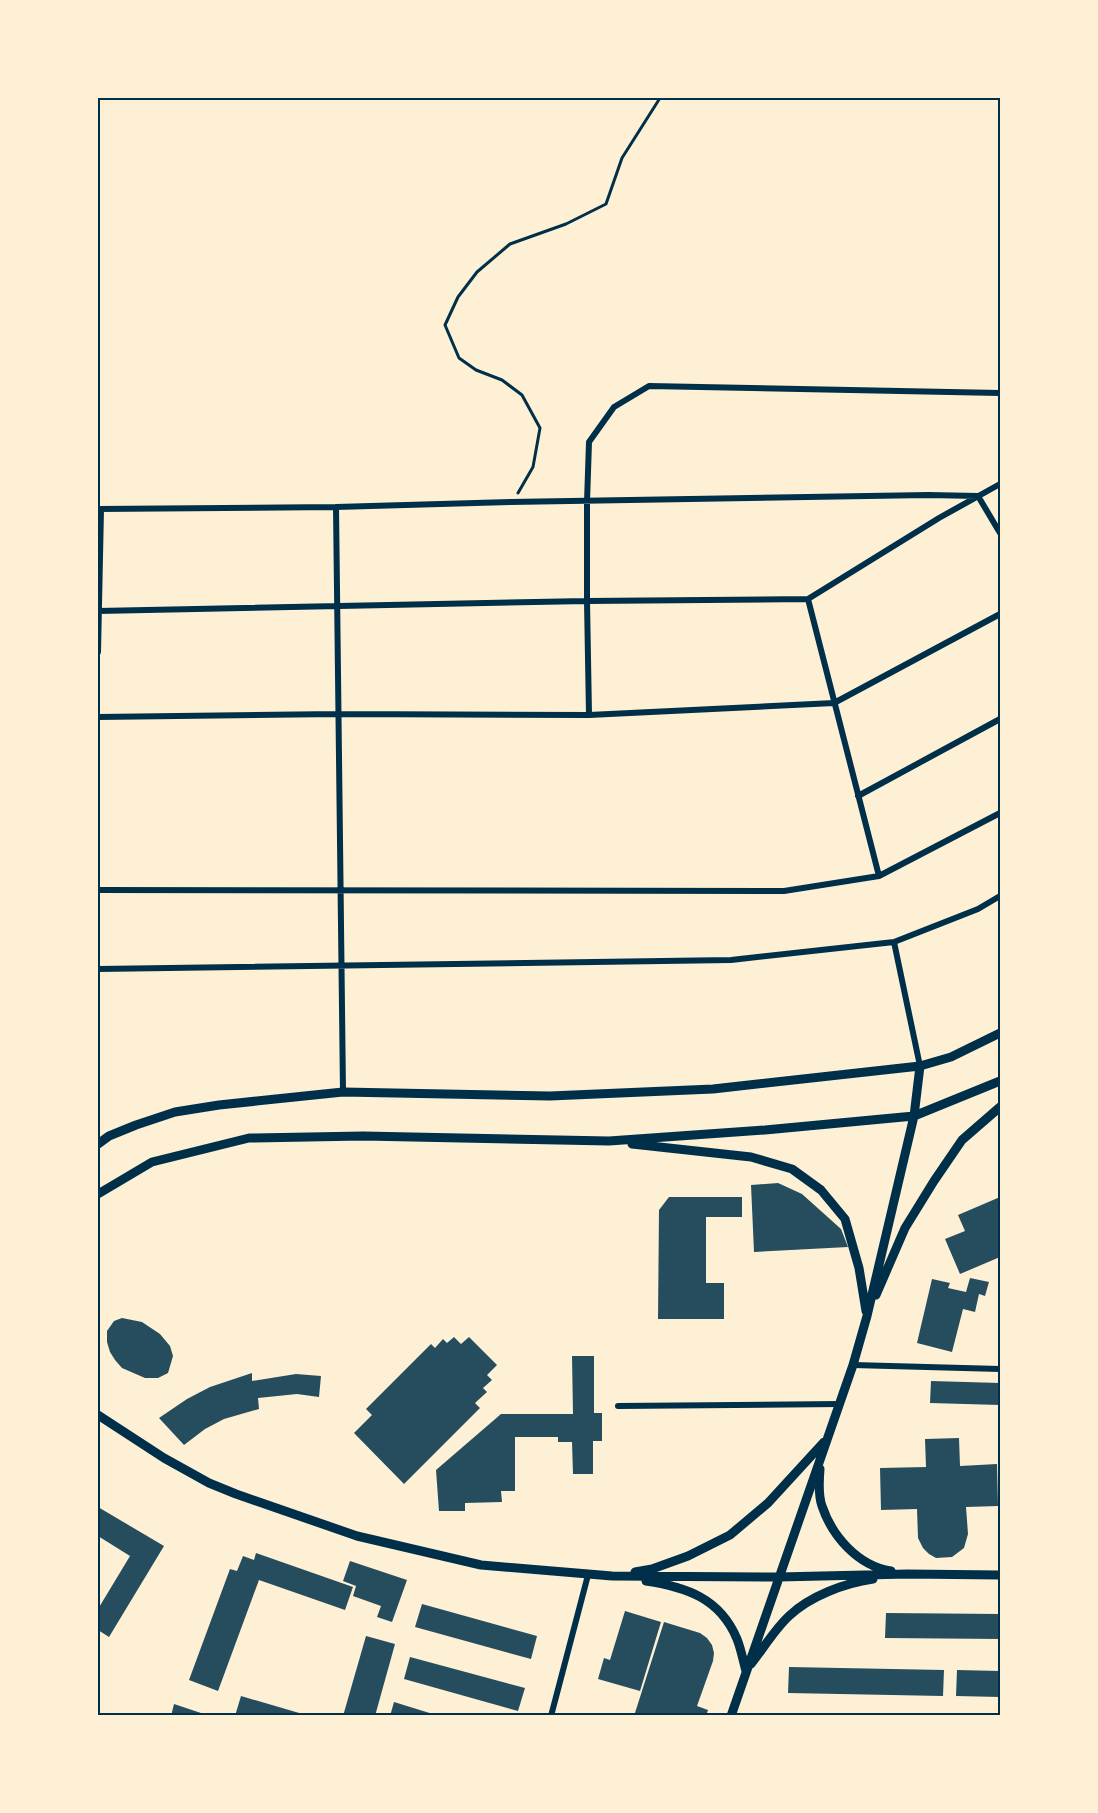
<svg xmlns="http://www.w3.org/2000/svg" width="1098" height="1813" font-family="Lora,serif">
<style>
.building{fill:#264d5e}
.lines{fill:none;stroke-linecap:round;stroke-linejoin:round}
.path{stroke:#003049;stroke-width:3}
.minor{stroke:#003049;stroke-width:6}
.tertiary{stroke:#003049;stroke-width:9}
.neatline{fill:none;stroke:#003049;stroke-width:2}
</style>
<rect width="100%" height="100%" fill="#fdf0d5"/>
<path class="building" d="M778,1183L802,1194L841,1229L848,1247L754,1252L751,1185Z
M669,1197H742V1217H706V1283H724V1319H658L659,1210Z
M1000,1197V1257L960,1274L945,1239L965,1231L958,1215Z
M970,1278L989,1282L985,1296L979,1294L975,1312L963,1309L952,1352L917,1343L932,1279L950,1283L948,1288L966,1292Z
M122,1318L142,1322L160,1334L170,1346L173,1356L168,1373L158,1378H145L122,1368L115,1360L110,1352L107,1342V1331L114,1321Z
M454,1337L461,1344L469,1337L497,1365L487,1375L492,1380L483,1388L487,1392L475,1403L480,1408L404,1484L354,1433L372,1415L366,1409L431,1344L435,1348L443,1339L447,1343Z
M572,1356H594V1413H602V1441H593V1474H573L572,1442H558V1437H515V1491H501L502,1502L465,1503V1511H439L436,1470L501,1414H573Z
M252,1373V1381L296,1374L321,1376L319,1397L297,1394L258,1398L259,1409L224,1419L205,1429L184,1445L159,1418L187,1399L210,1387Z
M931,1381L1000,1383V1405L930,1403Z
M959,1438L960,1466L997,1464L998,1506L966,1507L968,1534L964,1548L952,1557L936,1558L929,1554L923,1548L918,1538L917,1509L881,1510L880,1468L926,1467L925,1439Z
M98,1507L164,1546L109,1637L98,1630V1609L130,1556L98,1536Z
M256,1553L353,1587L345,1610L259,1580L218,1691L189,1680L230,1569L237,1571L243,1556L254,1560Z
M350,1561L407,1580L392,1622L377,1617L381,1606L353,1596L356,1586L343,1581Z
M422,1604L537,1636L531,1659L415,1627Z
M625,1611L661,1622L640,1691L598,1679L604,1658L610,1660Z
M886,1613L1000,1614V1639L885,1638Z
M664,1622L700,1633L707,1638L712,1645L714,1653L713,1661L697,1706L708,1710L706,1716H634Z
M366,1636L395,1644L375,1716H343Z
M410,1657L525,1688L518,1711L404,1679Z
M789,1667L944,1670L943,1696L788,1693Z
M957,1670L1000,1671V1697L956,1696Z
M241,1696L306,1715L305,1716H235Z
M394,1702L436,1715V1716H390Z
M174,1704L201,1713V1716H171Z"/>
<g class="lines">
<path class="path" d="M518,493L533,467L540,428L522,395L502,380L476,370L459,358L445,325L458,297L477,272L510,244L566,224L606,204L622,158L660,98"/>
<path class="minor" d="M336,507L343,1092
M98,509L336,507L510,502L928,495L978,496L1000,533
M808,599L879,876
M808,599L939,518L1000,484
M98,611L587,601L808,599
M98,652L101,509
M589,715L587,601V502L589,442L614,407L649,386L1000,393
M98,717L338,714L589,715L834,703L1000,614
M858,796L1000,719
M98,890L784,891L879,876L1000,813
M894,942L920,1066
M98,969L731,960L894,942L978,909L1000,896
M853,1365L1000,1369
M618,1406L840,1404
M551,1716L588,1575"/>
<path class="tertiary" d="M98,1144L109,1136L136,1125L175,1112L219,1105L343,1092L550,1096L713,1089L920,1066L951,1057L1000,1033
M632,1144L751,1157L792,1169L821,1190L845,1219L859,1268L866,1311
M98,1194L152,1162L249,1138L363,1136L609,1141L765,1130L914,1116L1000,1081
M876,1295L905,1228L934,1181L962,1140L1000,1107
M98,1415L164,1458L209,1483L236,1494L357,1536L481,1565L612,1576L779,1577L908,1574L1000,1575
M820,1469C819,1481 818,1495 822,1506C832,1536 858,1566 891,1571
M635,1572L652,1569L688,1556L730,1535L768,1503L824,1442
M646,1581C686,1587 720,1598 737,1639C741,1649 743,1660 746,1671
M751,1664C763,1649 774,1630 789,1616C810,1596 845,1583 873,1579
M731,1716L853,1365L867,1316L914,1116L920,1066"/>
</g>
<rect width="1098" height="1813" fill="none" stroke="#fdf0d5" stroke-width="198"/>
<rect x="99" y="99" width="900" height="1615" class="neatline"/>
</svg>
